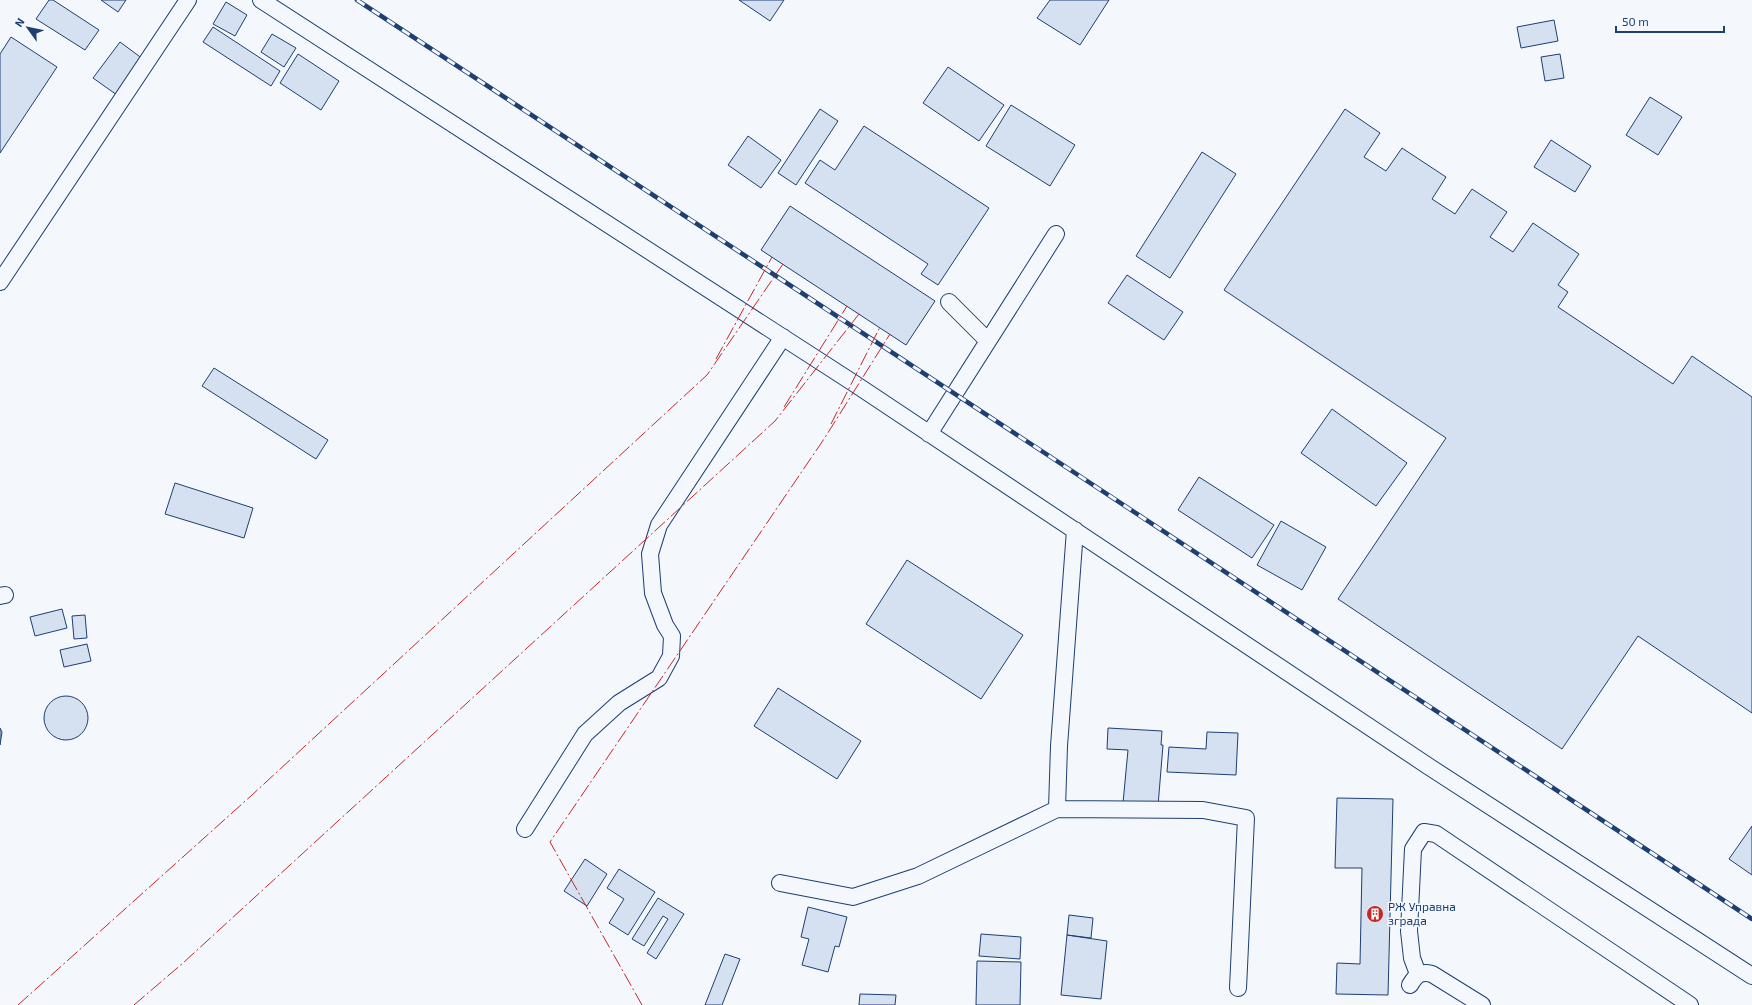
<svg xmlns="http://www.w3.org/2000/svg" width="1752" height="1005" font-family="'Exo 2',sans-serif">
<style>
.building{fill:#d5e0f0;stroke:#1d3f73}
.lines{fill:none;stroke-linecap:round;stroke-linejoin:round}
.minor-casing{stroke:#1d3f73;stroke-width:18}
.minor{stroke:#f4f7fb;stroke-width:16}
.rail-casing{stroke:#1d3f73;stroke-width:4.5}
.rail{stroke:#f4f7fb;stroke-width:3;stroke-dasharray:9;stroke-linecap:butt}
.power{stroke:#c62828;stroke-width:1;stroke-dasharray:14 3 2 3;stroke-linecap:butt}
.labels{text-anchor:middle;stroke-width:3;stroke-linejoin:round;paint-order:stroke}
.poi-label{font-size:12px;fill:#1d3f73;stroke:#f4f7fb;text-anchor:start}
</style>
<rect width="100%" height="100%" fill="#f4f7fb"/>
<path class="building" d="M49,0H53L99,30L85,50L36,19Z
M101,0H126L118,12Z
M739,0H784L770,21Z
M1050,0H1109L1080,45L1037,18Z
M226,2L247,15L235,36L213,24Z
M1554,20L1558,41L1521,48L1517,27Z
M213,27L280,71L271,86L203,42Z
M272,34L296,48L284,67L261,52Z
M11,37L57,67L0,153V54Z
M120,42L143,59L117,95L93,78Z
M298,54L339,81L321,110L280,83Z
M1560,54L1564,78L1545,81L1541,57Z
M948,67L1004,105L979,141L923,103Z
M1650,97L1682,117L1658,155L1626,135Z
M1011,105L1075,145L1050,186L986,146Z
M820,109L838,121L796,185L778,173Z
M1345,109L1380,133L1364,157L1386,171L1402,148L1446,177L1432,199L1455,214L1472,189L1507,212L1490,237L1513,252L1533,223L1579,254L1558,285L1568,292L1558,307L1673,384L1692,356L1752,397V713L1638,636L1562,749L1338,599L1446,438L1224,290Z
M864,126L989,208L938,285L921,274L928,264L805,183L820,160L835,170Z
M748,136L781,160L761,188L728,165Z
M1551,140L1591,166L1575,192L1534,167Z
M1202,152L1236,174L1170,278L1136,256Z
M790,206L935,301L906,345L761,250Z
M1127,275L1183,312L1164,340L1108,303Z
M214,368L328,440L316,459L202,386Z
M1332,409L1407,463L1376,506L1301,453Z
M1199,477L1274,525L1252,558L1178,510Z
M175,483L253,508L244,538L165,514Z
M1281,521L1326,547L1302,590L1257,565Z
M907,560L1023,635L981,699L866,624Z
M62,609L67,628L35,636L30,617Z
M85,615L87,638L74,639L72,616Z
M87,644L91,661L64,667L60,650Z
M778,688L861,741L837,779L754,726Z
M44 718a22 22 0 1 1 44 0a22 22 0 1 1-44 0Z
M0,728L2,732L0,745Z
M1108,728L1162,731L1161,745H1163L1158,806L1123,803L1128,750L1107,749Z
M1207,732L1238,733L1236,775L1167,772L1169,747L1206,749Z
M1337,798L1393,799L1388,995L1336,994L1337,963L1360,964L1362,868H1335Z
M1752,826V875L1729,859Z
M585,859L607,874L587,906L564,891Z
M619,869L655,892L628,935L609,923L624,899L607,888Z
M658,898L684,914L656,959L647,953L668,919L663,916L644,946L632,939Z
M808,907L847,917L839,947L835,946L828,972L802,965L809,939L801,937Z
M1069,915L1093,918L1091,938L1067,935Z
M981,934L1021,937L1020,959L979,956Z
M1067,935L1107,941L1101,999L1061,995Z
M725,954L740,959L722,1005H705Z
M977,961L1021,962L1020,1005H976Z
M860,994L896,995L895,1005H859Z"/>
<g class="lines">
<g class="minor-casing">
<path id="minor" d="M261,0L855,384L1428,766L1752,976
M0,282L188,0
M949,302L988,341
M929,434L1056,234
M0,596L5,595
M1057,809L1059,746L1075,530
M525,829L585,734L619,703L659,678L671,656L672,636L665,625L653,593L650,554L659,525L783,337
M780,883L853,897L918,876L1057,809L1203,810L1246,818L1238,988
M1418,974L1412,958L1409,931L1413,849L1424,832L1436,834L1690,1005
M1410,985C1416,975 1420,971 1432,974L1482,1005"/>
</g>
<use href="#minor" class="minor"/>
<g class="rail-casing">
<path id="rail" d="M357,0L1752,919"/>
</g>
<use href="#rail" class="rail"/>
<path class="power" d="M716,359L772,257
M784,407L847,306
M831,424L880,327
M18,1005L252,795L707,375L783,264
M134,1005L183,963L775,421L859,314
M642,1005L550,842L824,439L890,334"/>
</g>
<defs>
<g id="building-disc" transform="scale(0.9)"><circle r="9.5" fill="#c62828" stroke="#f4f7fb"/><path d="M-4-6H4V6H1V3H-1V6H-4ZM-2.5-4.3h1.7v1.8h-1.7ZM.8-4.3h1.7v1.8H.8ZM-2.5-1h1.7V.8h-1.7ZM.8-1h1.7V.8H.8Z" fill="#fff"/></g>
</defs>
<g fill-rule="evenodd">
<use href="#building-disc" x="1375" y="914"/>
</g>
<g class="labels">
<g class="poi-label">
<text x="1388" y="911">РЖ Управна<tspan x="1388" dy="14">зграда</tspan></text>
</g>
</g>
<g transform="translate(28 28) rotate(303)" stroke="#f4f7fb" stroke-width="3" paint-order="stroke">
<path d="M0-3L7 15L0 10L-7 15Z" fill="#1d3f73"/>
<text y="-6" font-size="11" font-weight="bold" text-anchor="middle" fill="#1d3f73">N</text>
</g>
<path d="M1616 26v6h108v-6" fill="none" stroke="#1d3f73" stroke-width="2"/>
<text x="1622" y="26" font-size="12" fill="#1d3f73" stroke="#f4f7fb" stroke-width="3" paint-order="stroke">50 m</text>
</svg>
